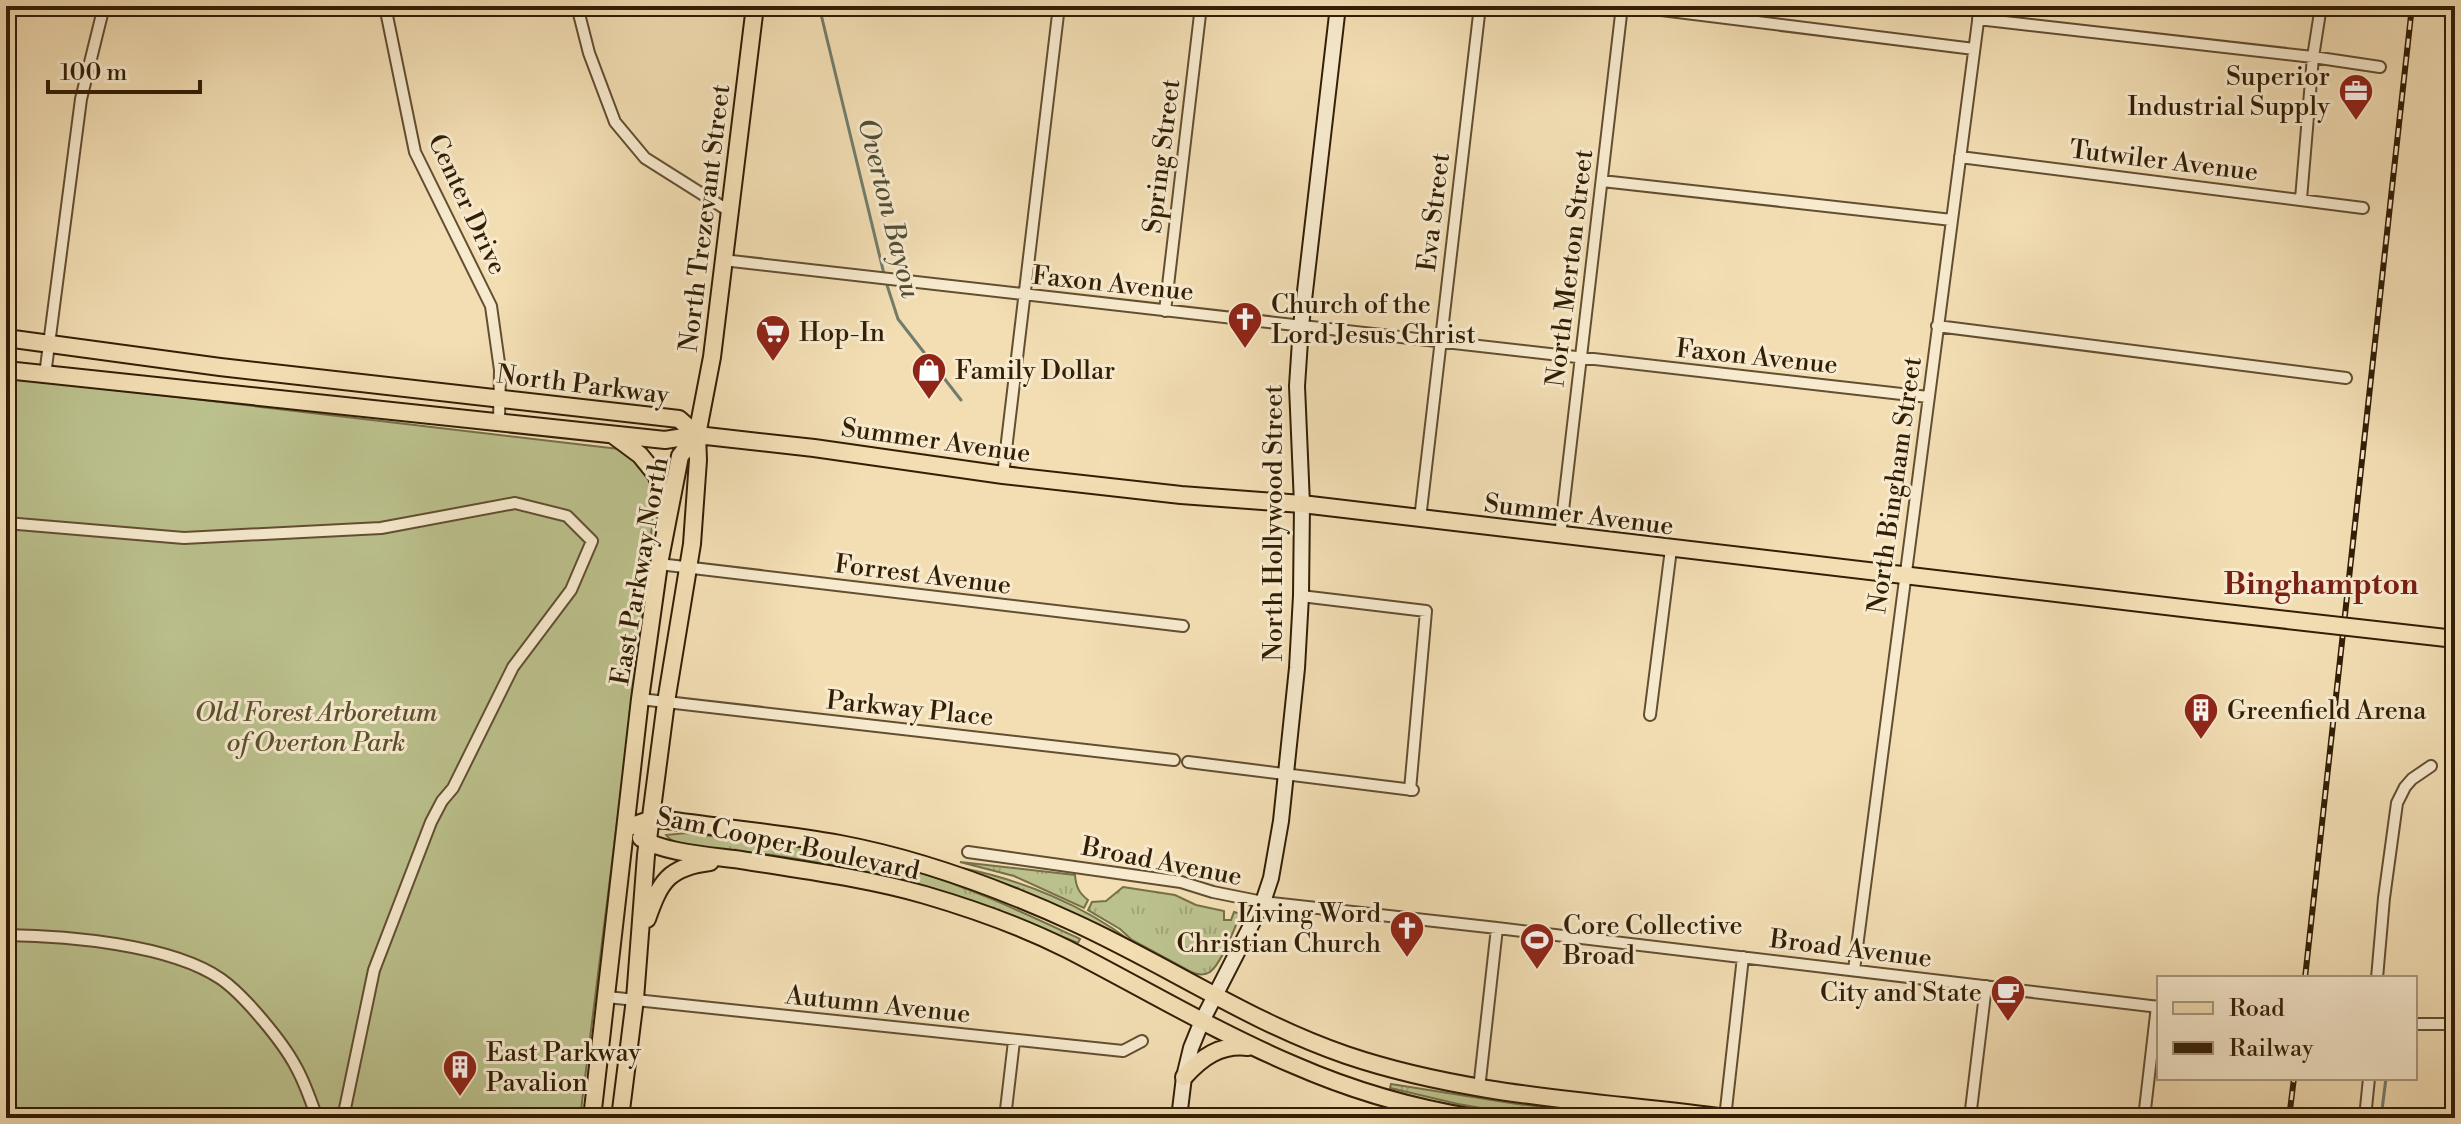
<svg xmlns="http://www.w3.org/2000/svg" width="2461" height="1124" font-family="'Libre Bodoni',serif">
<style>
.grass{fill:url(#grass-tufts);stroke:#767049;stroke-width:2}
.garden{fill:#bbc18d;stroke:#767049;stroke-width:2}
.lines{fill:none;stroke-linecap:round;stroke-linejoin:round}
.stream{stroke:#717d6c;stroke-width:3}
.street-casing{stroke:#624e31;stroke-width:14}
.secondary-casing{stroke:#321e05;stroke-width:18}
.primary-casing{stroke:#321e05;stroke-width:20}
.street{stroke:#f7eace;stroke-width:10}
.secondary{stroke:#f7eace;stroke-width:14}
.primary{stroke:#f3deb4;stroke-width:16}
.rail-casing{stroke:#321e05;stroke-width:6}
.rail{stroke:#f7eace;stroke-width:3;stroke-dasharray:9;stroke-linecap:butt}
.primary-bridge-casing{stroke:#321e05;stroke-width:20;stroke-linecap:butt}
.primary-bridge{stroke:#f3deb4;stroke-width:16}
.labels{text-anchor:middle;stroke-width:6;stroke-linejoin:round;paint-order:stroke}
.poi-label{font-size:26px;fill:#321e05;stroke:#f7eace;text-anchor:start}
.street-label{font-size:26px;fill:#321e05;stroke:#f7eace}
.park-label{font-size:26px;font-style:italic;fill:#5b4f2e;stroke:#f7eace}
.water-label{font-size:28px;font-style:italic;fill:#524d38;stroke:#f7eace}
.quarter-label{font-size:30px;font-weight:bold;fill:#7a1f14;stroke:#f7eace}
</style>
<defs>
<pattern id="grass-tufts" width="24" height="20" patternUnits="userSpaceOnUse" patternTransform="scale(2)"><rect width="24" height="20" fill="#bbc18d"/><path d="M3 7l-1-3M5 7V3M7 7l1-3M15 17l-1-3M17 17v-4M19 17l1-3" fill="none" stroke="#a1a578"/></pattern>
</defs>
<rect width="100%" height="100%" fill="#f3deb4"/>
<filter id="stains"><feTurbulence type="fractalNoise" baseFrequency=".0025" numOctaves="4"/><feColorMatrix values="0 0 0 0 .2 0 0 0 0 .09 0 0 0 0 .02 0 0 0 .5 -.17"/></filter>
<radialGradient id="worn" r=".72"><stop offset=".6" stop-color="#630" stop-opacity="0"/><stop offset="1" stop-color="#630" stop-opacity=".3"/></radialGradient>
<path class="grass" d="M686,833C763,842 840,850 915,871C972,888 1026,914 1080,939L1078,943C979,902 878,870 772,855C749,852 678,852 666,835Z
M960,862L1075,875C1076,887 1079,893 1088,900L1084,908L1014,876Z
M962,868C1022,880 1083,905 1132,942L1029,895Z
M1123,887L1175,895L1196,905L1224,911V920H1231L1234,912L1241,914C1234,928 1222,963 1210,972C1204,976 1198,975 1191,972L1132,940L1120,929L1088,910L1092,902L1106,901Z
M1391,1084L1517,1104L1651,1118H1537L1458,1104L1390,1088Z"/>
<path class="garden" d="M6,377L619,449L630,453L655,487L648,575L580,1118H6Z"/>
<g class="lines">
<path class="stream" d="M819,6L884,274
M886,282L898,319L961,400
M2381,1118L2386,1078"/>
<g class="street-casing">
<path id="street" d="M385,6L415,152L491,306L500,370L499,421
M577,6L589,53L615,122L645,158L729,211
M1629,6L1974,49
M1978,19L2313,57L2380,67
M1960,157L2363,208
M1602,181L1952,220
M2301,199L2313,57L2321,6
M723,260L1928,397
M1165,311L1201,6
M1937,326L2346,378
M45,375L81,99L104,6
M1003,475L1059,6
M1420,519L1480,6
M6,523L184,538L381,528L515,503L567,516L592,541L571,590L513,667L453,788L442,801L431,822L374,970L343,1118
M1560,536L1622,6
M659,564L1183,626
M1301,596L1426,611L1410,790
M640,699L1174,760
M1650,715L1671,549
M1188,762L1413,790
M968,852L1181,882L1213,892L1263,902L1497,928L2159,1007
M6,935C67,936 170,944 221,979C244,995 283,1042 296,1067C305,1083 311,1101 317,1118
M1854,970L1980,6
M2377,978L2384,898L2397,803L2405,787L2412,779L2431,766
M607,997L1123,1051L1142,1041
M2415,1024H2455
M1479,1089L1497,928
M1005,1118L1014,1041
M1725,1118L1743,957
M1970,1118L1986,986
M2144,1118L2157,1006
M2365,1118L2369,1078"/>
</g>
<g class="secondary-casing">
<path id="secondary" d="M1179,1118L1184,1077L1191,1048L1202,1021L1263,902L1271,878L1281,821L1297,668L1301,596L1302,504L1297,386L1301,326L1338,6"/>
</g>
<g class="primary-casing">
<path id="primary" d="M6,338L220,367L679,419L697,435
M6,370L665,440L697,435L814,448L1003,475L1181,495L1302,504L2208,611
M613,435L640,455L657,476L665,515
M626,828L652,819L667,820C724,828 783,834 840,844C920,859 1001,889 1075,923C1167,965 1250,1022 1346,1055C1470,1097 1599,1101 1727,1118
M641,838C663,853 713,856 741,860C802,870 866,878 925,895C973,909 1023,927 1067,949C1143,988 1216,1032 1294,1065C1351,1090 1413,1108 1475,1118
M647,919C660,882 668,867 710,862
M1184,1077C1202,1057 1220,1044 1248,1047
M592,1118L640,699L659,564L680,456L697,435
M620,1118L635,999L646,855L666,702L692,544L698,460L697,435L712,357L755,6"/>
</g>
<use href="#street" class="street"/>
<use href="#secondary" class="secondary"/>
<use href="#primary" class="primary"/>
<g class="rail-casing">
<path id="rail" d="M2305,978L2412,6
M2289,1118L2294,1078"/>
</g>
<use href="#rail" class="rail"/>
<g class="primary-bridge-casing">
<path id="primary-bridge" d="M2208,611L2455,639"/>
</g>
<use href="#primary-bridge" class="primary-bridge"/>
</g>
<defs>
<g id="office-pin" transform="scale(1.8)"><path d="M0 17L-7.5 6A9.5 9.5 0 1 1 7.5 6Z" fill="#8f2418" stroke="#f7eace"/><path d="M-6-3h4V-5.5h4V-3h4V5H-6ZM-1-4.5V-3h2v-1.5ZM-6 0V1H6V0Z" fill="#fff"/></g>
<g id="church-pin" transform="scale(1.8)"><path d="M0 17L-7.5 6A9.5 9.5 0 1 1 7.5 6Z" fill="#8f2418" stroke="#f7eace"/><path d="M-1.2-6h2.4v3.5h3.3v2.4h-3.3V6h-2.4V-.1h-3.3v-2.4h3.3Z" fill="#fff"/></g>
<g id="supermarket-pin" transform="scale(1.8)"><path d="M0 17L-7.5 6A9.5 9.5 0 1 1 7.5 6Z" fill="#8f2418" stroke="#f7eace"/><path d="M-6-5.5h2.5l.6 2H6L4.5 2H-2.5L-4.4-4H-6ZM-1.5 3.2a1.3 1.3 0 1 0 .1 0ZM3 3.2a1.3 1.3 0 1 0 .1 0Z" fill="#fff"/></g>
<g id="shop-pin" transform="scale(1.8)"><path d="M0 17L-7.5 6A9.5 9.5 0 1 1 7.5 6Z" fill="#8f2418" stroke="#f7eace"/><path d="M-5-2.5h2.3a2.7 3.5 0 0 1 5.4 0H5L5.5 6h-11ZM-1.5-2.5h3a1.5 2.3 0 0 0-3 0Z" fill="#fff"/></g>
<g id="building-pin" transform="scale(1.8)"><path d="M0 17L-7.5 6A9.5 9.5 0 1 1 7.5 6Z" fill="#8f2418" stroke="#f7eace"/><path d="M-4-6H4V6H1V3H-1V6H-4ZM-2.5-4.3h1.7v1.8h-1.7ZM.8-4.3h1.7v1.8H.8ZM-2.5-1h1.7V.8h-1.7ZM.8-1h1.7V.8H.8Z" fill="#fff"/></g>
<g id="stadium-pin" transform="scale(1.8)"><path d="M0 17L-7.5 6A9.5 9.5 0 1 1 7.5 6Z" fill="#8f2418" stroke="#f7eace"/><path d="M0-5a6.5 5 0 1 0 0 10a6.5 5 0 1 0 0-10ZM-3.5-1.8h7v3.6h-7Z" fill="#fff"/></g>
<g id="cafe-pin" transform="scale(1.8)"><path d="M0 17L-7.5 6A9.5 9.5 0 1 1 7.5 6Z" fill="#8f2418" stroke="#f7eace"/><path d="M-5.5-4.5H6V0H3Q3 3.5 0 3.5H-2.5Q-5.5 3.5-5.5 0ZM3-3.2v2h1.7v-2ZM-6 4.5H4V6H-6Z" fill="#fff"/></g>
</defs>
<g fill-rule="evenodd">
<use href="#office-pin" x="2356" y="91"/>
<use href="#church-pin" x="1245" y="319"/>
<use href="#supermarket-pin" x="773" y="332"/>
<use href="#shop-pin" x="929" y="370"/>
<use href="#building-pin" x="2201" y="710"/>
<use href="#church-pin" x="1407" y="928"/>
<use href="#stadium-pin" x="1537" y="940"/>
<use href="#cafe-pin" x="2008" y="992"/>
<use href="#building-pin" x="460" y="1067"/>
</g>
<g class="labels">
<g class="poi-label">
<text x="2330" y="85" text-anchor="end">Superior<tspan x="2330" dy="30">Industrial Supply</tspan></text>
<text x="1271" y="313">Church of the<tspan x="1271" dy="30">Lord Jesus Christ</tspan></text>
<text x="799" y="341">Hop-In</text>
<text x="955" y="379">Family Dollar</text>
<text x="2227" y="719">Greenfield Arena</text>
<text x="1381" y="922" text-anchor="end">Living Word<tspan x="1381" dy="30">Christian Church</tspan></text>
<text x="1563" y="934">Core Collective<tspan x="1563" dy="30">Broad</tspan></text>
<text x="1982" y="1001" text-anchor="end">City and State</text>
<text x="486" y="1061">East Parkway<tspan x="486" dy="30">Pavalion</tspan></text>
</g>
<g class="street-label">
<text transform="translate(1161 156) rotate(-83)" y="9">Spring Street</text>
<text transform="translate(2164 160) rotate(7)" y="9">Tutwiler Avenue</text>
<text transform="translate(468 204) rotate(65)" y="9">Center Drive</text>
<text transform="translate(1433 212) rotate(-83)" y="9">Eva Street</text>
<text transform="translate(704 218) rotate(-83)" y="9">North Trezevant Street</text>
<text transform="translate(1569 268) rotate(-83)" y="9">North Merton Street</text>
<text transform="translate(1113 283) rotate(6)" y="9">Faxon Avenue</text>
<text transform="translate(1757 356) rotate(6)" y="9">Faxon Avenue</text>
<text transform="translate(583 384) rotate(7)" y="9">North Parkway</text>
<text transform="translate(936 440) rotate(8)" y="9">Summer Avenue</text>
<text transform="translate(1894 485) rotate(-82)" y="9">North Bingham Street</text>
<text transform="translate(1579 514) rotate(7)" y="9">Summer Avenue</text>
<text transform="translate(1273 523) rotate(-90)" y="9">North Hollywood Street</text>
<text transform="translate(639 571) rotate(-80)" y="9">East Parkway North</text>
<text transform="translate(923 574) rotate(7)" y="9">Forrest Avenue</text>
<text transform="translate(910 708) rotate(6)" y="9">Parkway Place</text>
<text transform="translate(788 843) rotate(12)" y="9">Sam Cooper Boulevard</text>
<text transform="translate(1162 861) rotate(11)" y="9">Broad Avenue</text>
<text transform="translate(1851 948) rotate(7)" y="9">Broad Avenue</text>
<text transform="translate(878 1004) rotate(6)" y="9">Autumn Avenue</text>
</g>
<g class="park-label">
<text x="316" y="721">Old Forest Arboretum<tspan x="316" dy="30">of Overton Park</tspan></text>
</g>
<g class="water-label">
<text transform="translate(890 208) rotate(76)" y="10">Overton Bayou</text>
</g>
<g class="quarter-label">
<text x="2321" y="594">Binghampton</text>
</g>
</g>
<rect width="2461" height="1124" fill="none" stroke="#f3deb4" stroke-width="32"/>
<rect x="8" y="8" width="2445" height="1108" fill="none" stroke="#321e05" stroke-width="4"/>
<rect x="16" y="16" width="2429" height="1092" fill="none" stroke="#321e05" stroke-width="2"/>
<rect x="2157" y="976" width="260" height="104" fill="#f7eace" stroke="#a8987e" stroke-width="2"/>
<rect x="2173" y="1002" width="40" height="12" fill="#f3deb4" stroke="#a8987e" stroke-width="2"/>
<text x="2229" y="1016" font-size="24" fill="#321e05">Road</text>
<rect x="2173" y="1042" width="40" height="12" fill="#321e05" stroke="#a8987e" stroke-width="2"/>
<text x="2229" y="1056" font-size="24" fill="#321e05">Railway</text>
<path d="M48 80v12h152v-12" fill="none" stroke="#321e05" stroke-width="4"/>
<text x="60" y="80" font-size="24" fill="#321e05" stroke="#f7eace" stroke-width="6" paint-order="stroke">100 m</text>
<rect width="100%" height="100%" filter="url(#stains)"/>
<rect width="100%" height="100%" fill="url(#worn)"/>
</svg>
